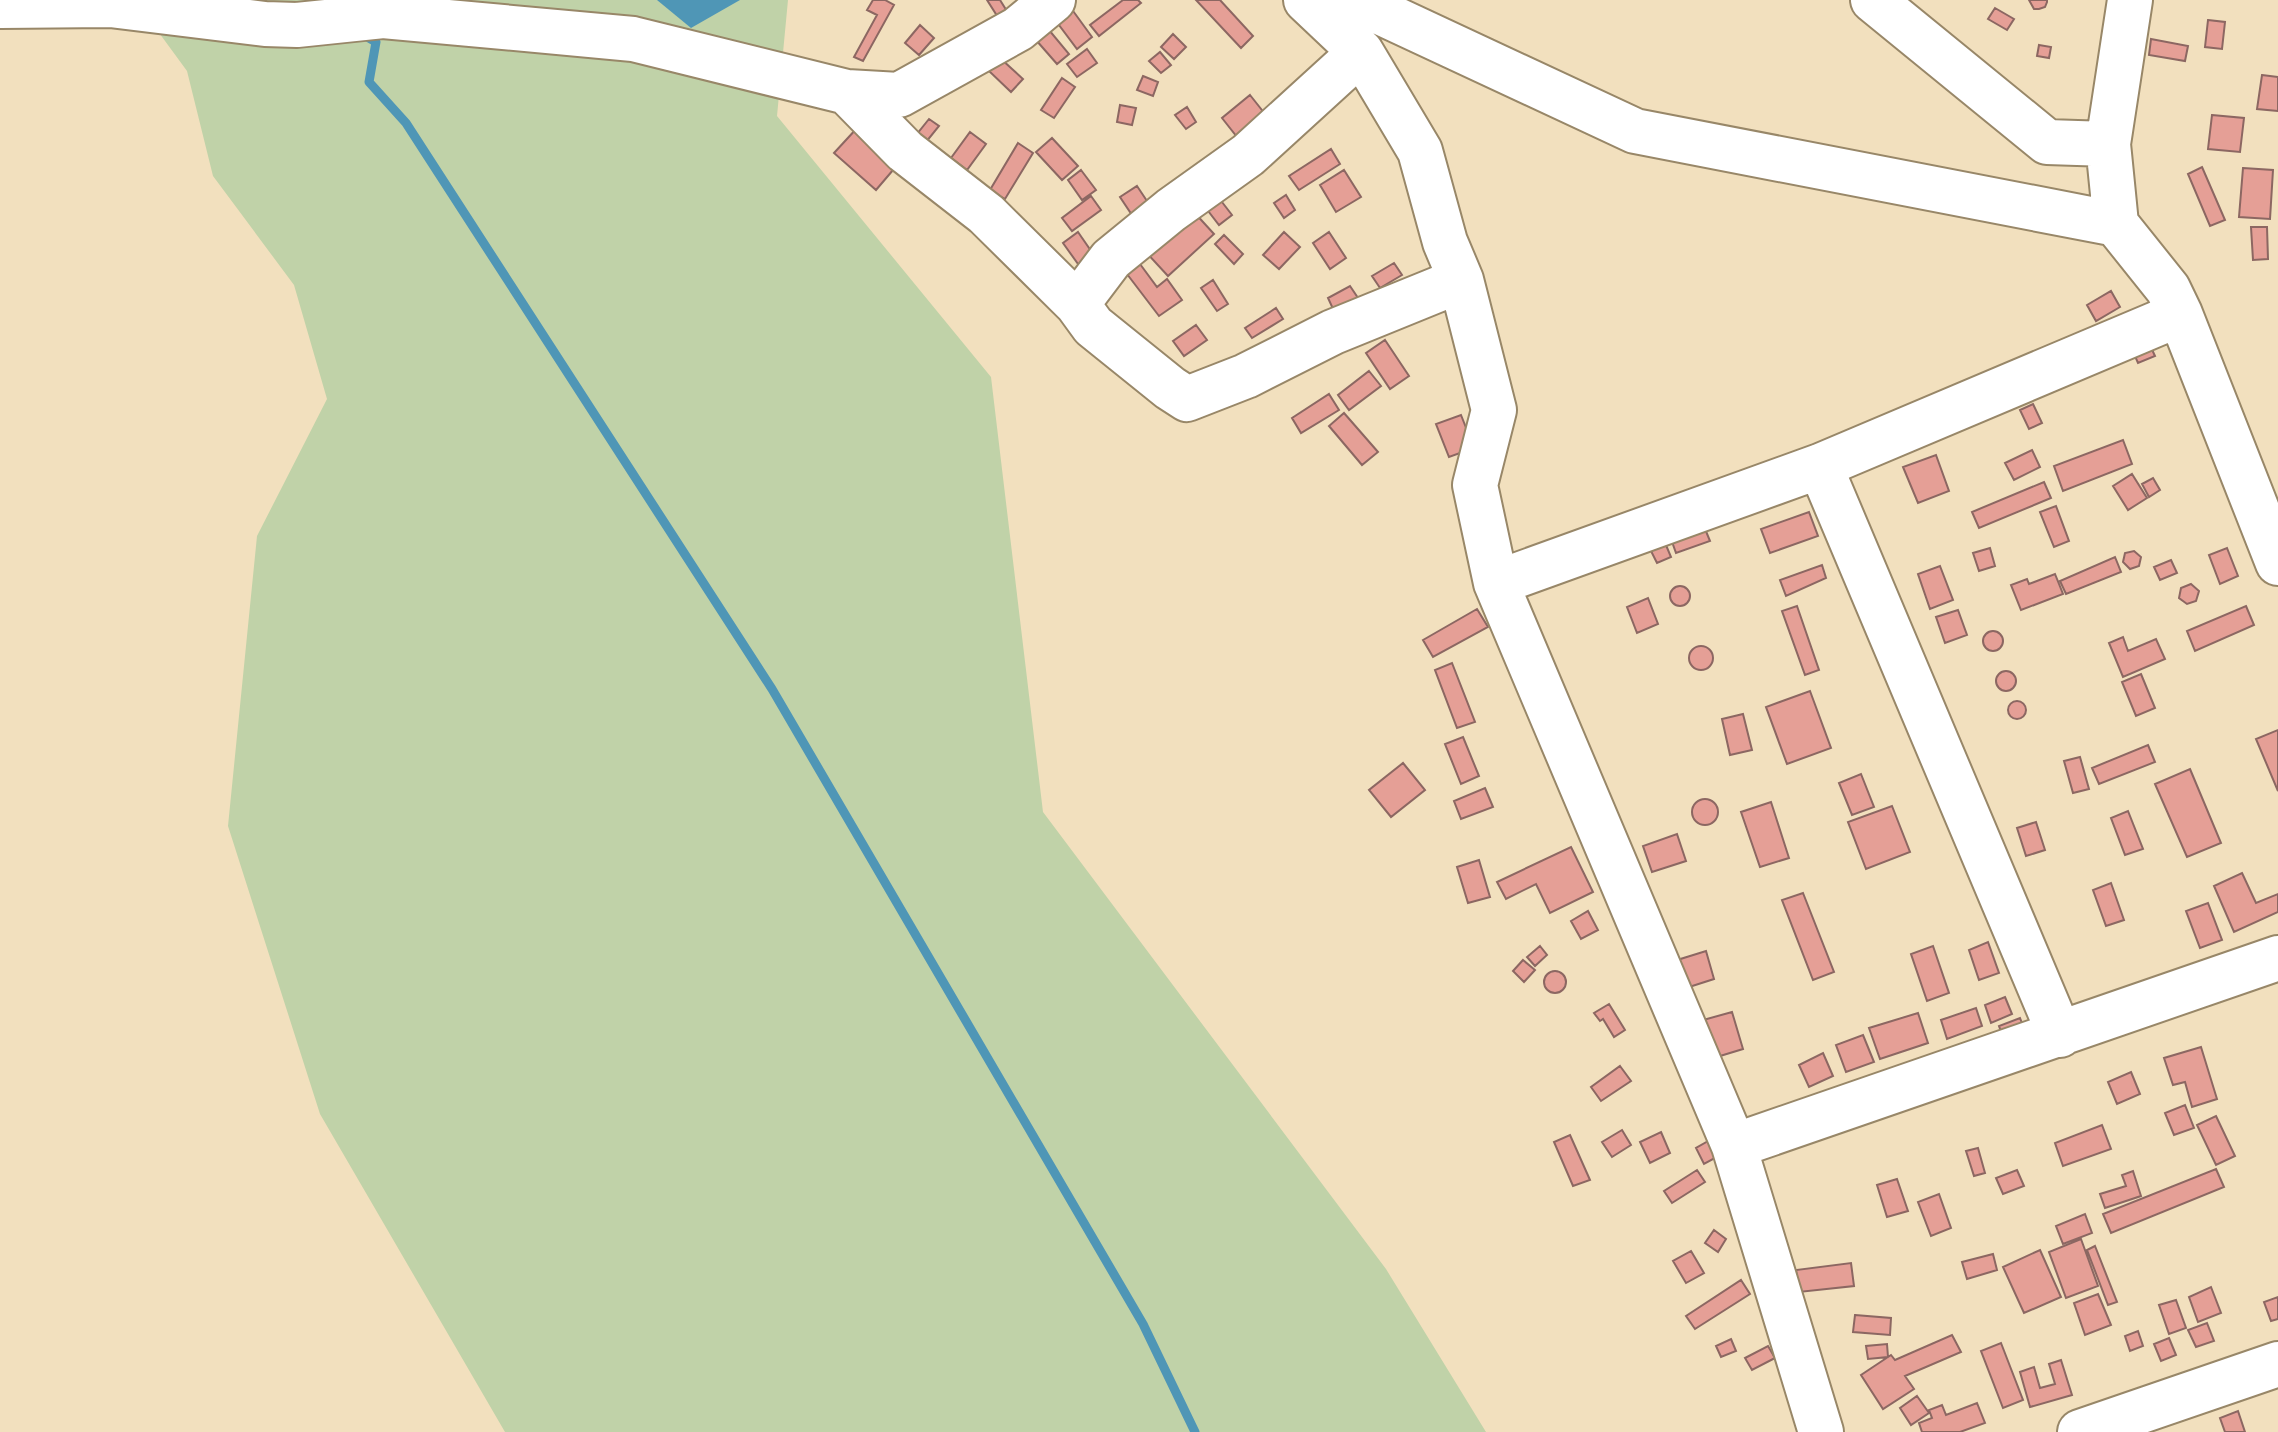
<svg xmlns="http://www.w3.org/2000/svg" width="2278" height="1432" font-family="Jost,sans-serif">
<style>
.green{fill:#c0d2a8}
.water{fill:#4f96b6}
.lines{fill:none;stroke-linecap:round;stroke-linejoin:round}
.stream{stroke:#4f96b6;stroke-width:9}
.building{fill:#e59f96;stroke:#8c6762;stroke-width:2}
.minor-casing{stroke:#988768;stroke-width:48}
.minor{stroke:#fff;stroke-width:44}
</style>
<rect width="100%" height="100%" fill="#f2e0be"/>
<path class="green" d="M135,0H788L777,116L991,377L1043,812L1386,1269L1486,1432H505L320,1114L228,826L257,536L327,399L294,285L213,176L187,71Z"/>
<path class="water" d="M657,0H740L691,28Z"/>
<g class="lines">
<path class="stream" d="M364,35L376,42L369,82L406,123L772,689L1143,1324L1195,1432"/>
</g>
<path class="building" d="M873,0H885L894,5L863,61L854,57L877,15L867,10Z
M987,0H1000L1010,16L1001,22Z
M1123,0H1138L1141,3L1099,36L1090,25Z
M1196,0H1220L1253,36L1241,48Z
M2029,0H2047V2L2045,7L2039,9H2034Z
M1068,4L1092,37L1077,49L1056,21Z
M1995,8L2014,19L2007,30L1988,19Z
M2208,20L2225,22L2222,49L2205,47Z
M1044,24L1069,54L1057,64L1036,40Z
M920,25L934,38L919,55L905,43Z
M1173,34L1186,47L1174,59L1161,47Z
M2151,39L2188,46L2185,61L2149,55Z
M2039,45L2051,47L2049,58L2037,56Z
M1087,49L1097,63L1077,77L1067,64Z
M1160,52L1171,65L1161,73L1149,61Z
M1000,58L1023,79L1011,92L989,71Z
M2262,75L2278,77V111L2257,109Z
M1143,76L1158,82L1153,96L1137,90Z
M1062,78L1075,87L1054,118L1041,110Z
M1250,95L1273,124L1245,147L1222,118Z
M1120,105L1136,108L1132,125L1117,122Z
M1187,107L1196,122L1186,129L1175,115Z
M2212,115L2244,118L2240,152L2208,149Z
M929,119L939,126L918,152L909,144Z
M858,127L899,163L876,190L834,153Z
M970,132L986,144L967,170L951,158Z
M1052,138L1078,166L1062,180L1036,152Z
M1018,143L1033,153L1005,199L990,190Z
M1331,149L1340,164L1299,190L1289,176Z
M2202,167L2225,220L2210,226L2188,174Z
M2243,168L2273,170L2270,219L2239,217Z
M1081,170L1096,190L1082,200L1068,180Z
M1344,170L1361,197L1336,212L1320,185Z
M1137,186L1147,201L1161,192L1136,221L1120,197Z
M1215,193L1232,215L1219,225L1202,203Z
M1286,195L1295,210L1284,218L1274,203Z
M1091,196L1101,210L1072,231L1062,218Z
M1193,211L1214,234L1168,276L1144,250Z
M2251,227H2267L2268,259L2253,260Z
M1078,232L1098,261L1083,271L1063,243Z
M1284,232L1300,247L1279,269L1263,255Z
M1329,232L1346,258L1330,269L1313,243Z
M1224,235L1243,254L1234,264L1215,244Z
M1394,263L1402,275L1380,288L1372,276Z
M1140,264L1157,287L1167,279L1182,300L1159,316L1127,274Z
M1213,280L1228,304L1217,311L1201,288Z
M1350,286L1358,298L1334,311L1328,298Z
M2111,291L2120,307L2096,321L2087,305Z
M1276,308L1283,319L1252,338L1245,328Z
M1196,325L1207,340L1184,356L1173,341Z
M1385,340L1409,376L1390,389L1366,353Z
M2148,341L2155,356L2138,363L2131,347Z
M1369,371L1381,386L1349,410L1338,395Z
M1329,394L1339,410L1301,433L1292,418Z
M2033,404L2042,423L2029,429L2020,410Z
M1344,413L1378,452L1362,465L1329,426Z
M1461,415L1474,448L1449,457L1436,424Z
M2123,440L2132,464L2063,491L2054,466Z
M2032,450L2040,467L2014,480L2005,463Z
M1936,455L1949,491L1918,503L1903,467Z
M2132,474L2147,498L2128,510L2113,486Z
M2153,478L2160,490L2149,497L2142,484Z
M2044,482L2051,498L1979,528L1972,512Z
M2056,506L2069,541L2054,547L2040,512Z
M1809,512L1818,536L1770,553L1761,529Z
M1703,524L1710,541L1676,553L1670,536Z
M1663,538L1671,557L1657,563L1648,545Z
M1990,548L1995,566L1979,571L1973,553Z
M2227,548L2238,576L2220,584L2209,555Z
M2134,551L2141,557L2139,566L2130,569L2123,562L2125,553Z
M2115,557L2121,572L2066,594L2060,581Z
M2171,560L2177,573L2160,580L2154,567Z
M1822,565L1826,578L1786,596L1780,580Z
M1940,566L1953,600L1930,609L1918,574Z
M2055,574L2063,594L2021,610L2011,585L2027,579L2029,584Z
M2191,584L2199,591L2196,601L2187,604L2179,598L2181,588Z
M1670 596a10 10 0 1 1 20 0a10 10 0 1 1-20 0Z
M1648,598L1658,624L1637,633L1627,607Z
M1797,606L1819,670L1805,675L1782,611Z
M2246,606L2254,625L2195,651L2187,631Z
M1477,609L1488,627L1433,657L1423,640Z
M1958,610L1967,635L1945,643L1936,617Z
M1983 641a10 10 0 1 1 20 0a10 10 0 1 1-20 0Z
M2123,637L2128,651L2156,639L2165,659L2123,677L2109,643Z
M1689 658a12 12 0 1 1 24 0a12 12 0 1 1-24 0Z
M1452,663L1475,722L1457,728L1435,670Z
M1996 681a10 10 0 1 1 20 0a10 10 0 1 1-20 0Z
M2141,674L2155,708L2136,716L2122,682Z
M1810,691L1831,748L1787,764L1766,707Z
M2008 710a9 9 0 1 1 18 0a9 9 0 1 1-18 0Z
M1743,714L1752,750L1730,755L1722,719Z
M2278,730V791L2256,739Z
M1463,737L1479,776L1461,784L1445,744Z
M2148,745L2155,762L2099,784L2092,768Z
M2080,757L2089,789L2073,793L2064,761Z
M1403,763L1425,790L1391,817L1369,790Z
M2190,769L2221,843L2187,857L2155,784Z
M1861,774L1874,807L1852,815L1839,783Z
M1485,788L1493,807L1461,819L1454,801Z
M1692 812a13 13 0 1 1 26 0a13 13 0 1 1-26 0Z
M1771,802L1789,858L1760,867L1741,812Z
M1892,806L1910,852L1866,869L1848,822Z
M2128,811L2143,849L2125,855L2111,818Z
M2036,822L2045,850L2026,856L2017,828Z
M1677,834L1686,861L1652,872L1643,846Z
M1571,847L1593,892L1550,913L1536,884L1506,899L1497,882Z
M1479,860L1490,897L1468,903L1457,867Z
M2242,873L2256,903L2278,894V912L2234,932L2214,886Z
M2111,883L2124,920L2106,926L2093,890Z
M1803,893L1834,972L1813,980L1782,900Z
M2208,903L2222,940L2200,948L2186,911Z
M1588,911L1598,930L1581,939L1571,921Z
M1988,942L1999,973L1979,980L1969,950Z
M1540,946L1547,955L1535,966L1527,957Z
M1933,946L1949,993L1927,1001L1911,954Z
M1706,951L1714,979L1683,989L1674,961Z
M1523,960L1535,970L1524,982L1513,971Z
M1544 982a11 11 0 1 1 22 0a11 11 0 1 1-22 0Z
M2005,997L2012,1014L1991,1023L1985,1005Z
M1609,1004L1625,1030L1614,1037L1603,1019L1600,1021L1594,1013Z
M1976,1008L1982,1026L1947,1039L1941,1020Z
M1732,1012L1743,1049L1707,1060L1696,1022Z
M1918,1013L1928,1043L1880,1059L1869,1028Z
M2020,1018L2027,1036L2006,1045L1999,1026Z
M1863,1035L1874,1062L1846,1072L1836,1045Z
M2201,1047L2217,1099L2192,1107L2185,1082L2173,1085L2164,1058Z
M1823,1053L1833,1076L1809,1087L1799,1065Z
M1620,1066L1631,1081L1601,1101L1591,1087Z
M2131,1072L2140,1094L2117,1104L2108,1082Z
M2185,1105L2194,1128L2174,1135L2165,1113Z
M2216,1116L2235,1156L2216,1165L2197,1125Z
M2102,1125L2111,1149L2063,1166L2055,1143Z
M1622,1130L1631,1145L1612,1157L1602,1142Z
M1661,1132L1670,1153L1650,1163L1640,1142Z
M1570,1135L1590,1180L1573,1186L1554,1142Z
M1717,1136L1726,1152L1704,1164L1696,1148Z
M1978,1148L1985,1173L1974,1176L1966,1151Z
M2216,1169L2224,1187L2111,1233L2103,1214Z
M1697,1170L1705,1182L1672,1203L1664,1191Z
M2017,1170L2024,1186L2003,1194L1996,1178Z
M2133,1171L2141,1196L2105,1208L2100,1194L2126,1186L2122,1175Z
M1897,1179L1908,1211L1887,1217L1877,1185Z
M1939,1194L1951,1228L1931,1236L1918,1202Z
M2085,1214L2092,1233L2063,1244L2056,1226Z
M1714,1230L1726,1239L1718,1252L1705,1243Z
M2081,1239L2098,1286L2066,1298L2049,1252Z
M2095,1246L2117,1302L2108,1305L2087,1250Z
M2040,1250L2061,1297L2024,1313L2003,1267Z
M1691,1251L1704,1273L1686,1283L1673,1261Z
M1993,1254L1997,1270L1967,1279L1962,1262Z
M1851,1263L1854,1286L1799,1292L1796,1270Z
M1741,1280L1750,1294L1695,1329L1686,1316Z
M2211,1287L2221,1313L2198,1322L2189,1297Z
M2098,1294L2111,1325L2085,1335L2074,1303Z
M2278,1297V1319L2271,1321L2264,1302Z
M2176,1300L2186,1328L2169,1334L2159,1305Z
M1855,1315L1891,1318L1890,1335L1853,1332Z
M2207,1323L2214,1341L2196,1347L2188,1330Z
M2138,1331L2143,1346L2130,1351L2125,1336Z
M1952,1335L1961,1352L1905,1376L1914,1389L1883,1409L1861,1375L1891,1355L1895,1360Z
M2169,1338L2176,1355L2161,1361L2154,1344Z
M1731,1339L1736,1351L1721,1357L1716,1346Z
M2001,1343L2023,1400L2003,1408L1981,1351Z
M1887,1344L1888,1357L1868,1359L1866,1346Z
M1768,1346L1775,1358L1752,1370L1745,1358Z
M2061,1360L2072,1395L2030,1407L2020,1372L2034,1367L2040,1388L2055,1384L2049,1364Z
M1917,1396L1929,1413L1911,1425L1900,1408Z
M1977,1403L1985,1423L1960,1432H1922L1919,1423L1932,1418L1929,1410L1942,1405L1946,1415Z
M2238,1411L2245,1432H2225L2220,1418Z"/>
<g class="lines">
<g class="minor-casing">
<path id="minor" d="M1306,0L1361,52L1420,151L1445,242L1461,280L1494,410L1475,485L1496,583L1734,1146L1821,1432
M1354,0L1635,131L2116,224
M1873,0L2047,142L2108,144
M2130,0L2108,144L2116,224L2168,289L2180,314L2278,563
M0,6L110,5L265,24L297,25L383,16L633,39L847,92L899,95L1018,29L1053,0
M847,92L905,151L986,214L1077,304L1093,326L1170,388L1187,399L1246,376L1333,332L1461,280
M1077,304L1111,259L1171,210L1248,155L1361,52
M1820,466L2060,1035
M1496,583L1820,466L2180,314
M1734,1146L2278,958
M2080,1432L2278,1364"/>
</g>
<use href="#minor" class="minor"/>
</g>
</svg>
